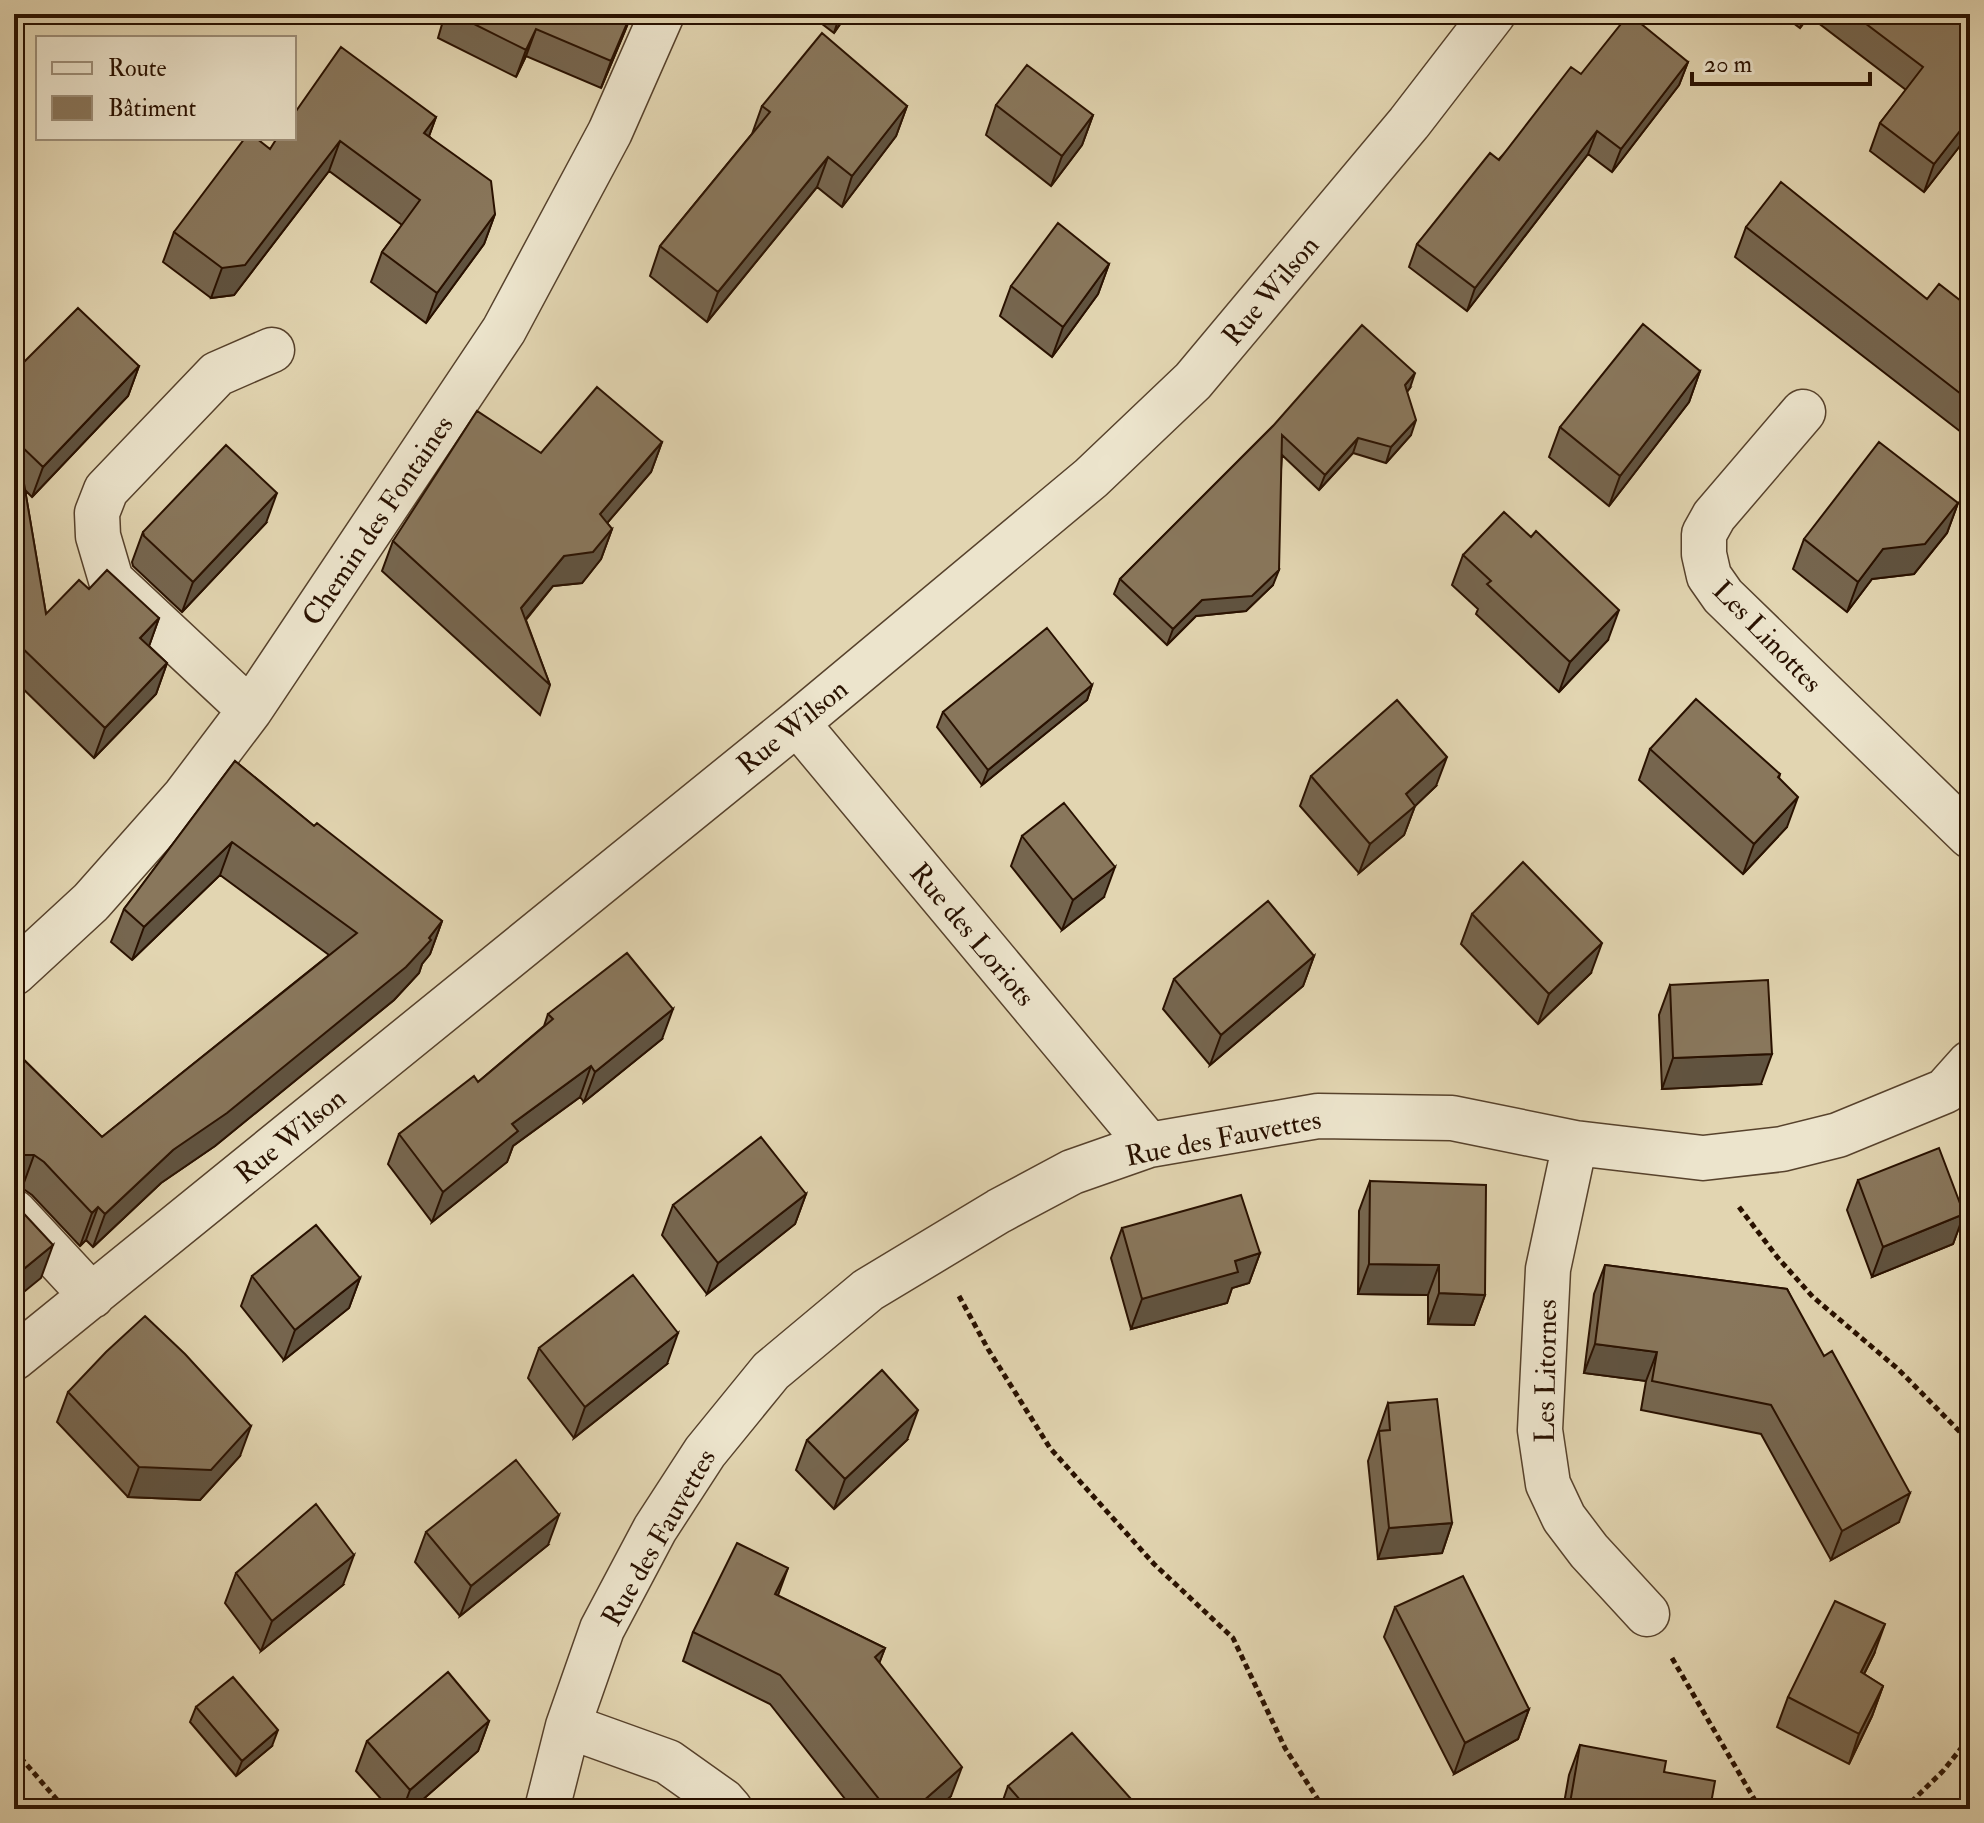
<svg xmlns="http://www.w3.org/2000/svg" width="1984" height="1823" font-family="'IM FELL Double Pica',serif">
<style>
.lines{fill:none;stroke-linecap:round;stroke-linejoin:round}
.minor-casing{stroke:#57422c;stroke-width:47}
.path{stroke:#291100;stroke-width:5;stroke-dasharray:6 4;stroke-linecap:butt}
.minor{stroke:#ece4cc;stroke-width:44}
.wall{fill:#76664f;stroke:#291100;stroke-width:2}
.shaded-wall{fill:#605340;stroke:#291100;stroke-width:2}
.building{fill:#89775c;stroke:#291100;stroke-width:2}
.labels{text-anchor:middle;stroke-width:6;stroke-linejoin:round;paint-order:stroke}
.street-label{font-size:28px;fill:#291100;stroke:#ece4cc}
</style>
<rect width="100%" height="100%" fill="#e2d5b1"/>
<filter id="stains"><feTurbulence type="fractalNoise" baseFrequency=".0025" numOctaves="4"/><feColorMatrix values="0 0 0 0 .2 0 0 0 0 .09 0 0 0 0 .02 0 0 0 .5 -.17"/></filter>
<radialGradient id="worn" r=".72"><stop offset=".6" stop-color="#630" stop-opacity="0"/><stop offset="1" stop-color="#630" stop-opacity=".3"/></radialGradient>
<g class="lines">
<g class="minor-casing">
<path id="minor" d="M1803,412L1714,516L1704,534V554L1709,576L1723,596L1970,836
M250,710L111,580L98,536L97,513L106,490L217,374L272,350
M797,723L1149,1145
M14,973L91,902L185,796L250,710L504,330L610,132L662,14
M1575,1143L1548,1269L1540,1430L1548,1484L1564,1518L1589,1551L1647,1614
M14,1212L92,1296
M14,1358L797,723L1091,478L1193,381L1409,123L1493,14
M568,1726L668,1762L723,1801L730,1809
M547,1809L568,1726L602,1629L655,1529L705,1452L771,1371L868,1290L999,1211L1072,1172L1149,1145L1318,1116L1452,1118L1575,1143L1703,1158L1782,1149L1838,1135L1945,1091L1970,1063"/>
</g>
<path class="path" d="M1739,1207L1778,1258L1813,1297L1898,1369L1970,1442
M959,1296L988,1349L1050,1448L1154,1564L1233,1638L1285,1748L1324,1809
M1672,1658L1760,1809
M14,1750L65,1809
M1904,1809L1943,1771L1970,1737"/>
<use href="#minor" class="minor"/>
</g>
<path class="wall" d="M445,14H632L601,88L526,56L516,77L438,38Z
M809,14H847L834,33Z
M1781,14H1970V133L1924,192L1870,151L1880,123L1906,90L1809,16L1800,28Z
M1688,62L1679,85L1612,172L1588,154L1467,311L1409,267L1417,244L1581,74Z
M996,105L1093,115L1082,145L1051,186L986,135Z
M762,106H907L896,136L842,207L817,187L707,322L650,276L660,246L752,134Z
M436,117L429,136L495,214L484,244L426,323L371,282L382,252L402,225L329,171L234,295L211,298L163,262L174,232L270,149Z
M1746,227L1927,299L1970,308V439L1735,257Z
M1109,264L1098,294L1052,357L1000,316L1011,286Z
M139,366L128,396L32,497L25,490L46,614L89,589L159,618L149,646L167,663L156,694L94,758L14,680V372Z
M1700,371L1689,402L1609,506L1549,457L1560,427Z
M1410,388L1407,392L1411,435L1386,463L1353,453L1319,490L1282,455L1273,585L1246,611L1196,616L1167,645L1114,594L1120,579L1273,426Z
M662,442L651,472L607,523L612,529L601,559L582,583L553,586L526,620L550,685L540,715L382,571L393,541L541,453Z
M1958,503L1947,533L1914,574L1872,579L1847,612L1793,569L1804,539Z
M266,523L182,612L133,566L132,562L143,532Z
M1463,555L1608,640L1559,692L1476,614L1478,609L1452,585Z
M1092,685L1087,700L982,785L937,727L943,712Z
M1650,749L1780,774L1779,778L1787,827L1743,874L1639,780Z
M235,761L314,826L442,921L430,954L422,964L419,973L394,1000L215,1146L161,1183L93,1247L86,1240L80,1246L32,1195L22,1188L14,1050L102,1137L329,955L220,875L132,960L111,942L124,909Z
M1311,776L1436,786L1415,806L1404,835L1359,873L1300,806Z
M1022,836L1104,897L1062,930L1011,866Z
M1472,914L1591,973L1538,1024L1461,944Z
M1314,956L1303,986L1210,1065L1163,1009L1174,979Z
M1670,985L1761,1084L1662,1089L1659,1015Z
M548,1014L662,1039L584,1102L580,1097L513,1146L507,1162L432,1222L388,1164L399,1134L478,1082L544,1026Z
M1858,1180L1964,1214L1953,1244L1872,1277L1847,1210Z
M1370,1181L1485,1295L1474,1325L1428,1324V1295L1358,1294L1359,1211Z
M806,1194L795,1224L707,1294L662,1235L673,1205Z
M1122,1228L1260,1253L1249,1283L1232,1288L1227,1303L1131,1329L1111,1258Z
M1605,1265L1787,1289L1899,1522L1831,1560L1761,1434L1641,1410L1646,1381L1584,1373L1594,1294Z
M252,1276L360,1278L349,1308L284,1360L241,1306Z
M539,1348L667,1364L574,1438L528,1378Z
M68,1392L240,1456L200,1500L128,1497L57,1422Z
M1388,1403L1452,1523L1442,1553L1378,1559L1368,1461Z
M807,1440H907L834,1509L796,1470Z
M426,1532L548,1545L460,1616L415,1562Z
M236,1573L343,1585L261,1651L225,1603Z
M778,1596L885,1648L879,1663L951,1796L937,1809H853L770,1704L683,1661L693,1632Z
M1395,1607L1529,1709L1518,1739L1454,1774L1384,1637Z
M1874,1654L1864,1674L1883,1686L1872,1716L1849,1764L1777,1727L1788,1697Z
M196,1707L272,1746L236,1776L190,1722Z
M489,1721L478,1751L412,1809H390L356,1771L367,1741Z
M1580,1745L1664,1772L1710,1809H1563L1569,1775Z
M1008,1786L1140,1809H1000Z"/>
<path class="shaded-wall" d="M631,14L625,31L601,88L611,61Z
M840,14H847L834,33Z
M1805,14H1810L1800,28Z
M536,29L526,56L516,77L526,50Z
M1688,62L1679,85L1612,172L1621,149Z
M20,69L14,85V75Z
M907,106L896,136L842,207L852,176Z
M1093,115L1082,145L1051,186L1062,156Z
M436,117L425,147L424,133Z
M1970,118V133L1924,192L1934,164Z
M1597,131L1588,154L1467,311L1475,288Z
M340,141L329,171L234,295L211,298L222,268Z
M828,157L817,187L707,322L718,292Z
M495,214L484,244L426,323L437,293Z
M1109,264L1098,294L1052,357L1063,327Z
M139,366L128,396L32,497L43,467Z
M1700,371L1689,402L1609,506L1620,476Z
M1415,373L1410,388L1399,401L1405,385Z
M1416,420L1411,435L1386,463L1391,447Z
M1358,438L1353,453L1319,490L1325,475Z
M662,442L651,472L589,544L600,514Z
M277,493L266,523L182,612L193,582Z
M1958,503L1947,533L1914,574L1872,579L1847,612L1858,582L1883,549Z
M612,529L601,559L582,583L553,586L510,638L521,608L564,556Z
M1279,570L1273,585L1246,611L1196,616L1167,645L1173,629L1202,600Z
M1619,610L1608,640L1559,692L1570,662Z
M159,618L148,649L140,638Z
M167,663L156,694L94,758L105,728Z
M1092,685L1087,700L982,785L988,770Z
M1447,757L1436,786L1415,806L1404,835L1359,873L1370,844L1406,794Z
M1798,797L1787,827L1743,874L1754,844Z
M232,842L220,875L132,960L144,927Z
M1115,867L1104,897L1062,930L1073,900Z
M442,921L430,954L422,964L419,973L394,1000L215,1146L161,1183L93,1247L105,1214L173,1150L429,938Z
M1602,943L1591,973L1538,1024L1549,994Z
M1314,956L1303,986L1210,1065L1221,1035Z
M673,1009L662,1039L584,1102L595,1072Z
M1772,1054L1761,1084L1662,1089L1673,1058Z
M591,1066L580,1097L513,1146L507,1162L432,1222L443,1192L512,1124Z
M21,1155H34L22,1188H14V1158Z
M806,1194L795,1224L707,1294L718,1263Z
M98,1207L86,1240L80,1246L92,1213Z
M1964,1214L1953,1244L1872,1277L1883,1247Z
M53,1245L41,1278L14,1300V1277Z
M1260,1253L1249,1283L1232,1288L1227,1303L1131,1329L1142,1299L1235,1261Z
M1369,1264L1439,1265L1428,1295L1358,1294Z
M360,1278L349,1308L284,1360L295,1330Z
M1439,1293L1485,1295L1474,1325L1428,1324Z
M678,1333L667,1364L574,1438L585,1407Z
M1595,1344L1657,1352L1646,1381L1584,1373Z
M918,1410L907,1440L834,1509L845,1479Z
M251,1426L240,1456L200,1500L128,1497L139,1467Z
M1910,1493L1899,1522L1831,1560L1842,1531Z
M559,1515L548,1545L460,1616L471,1586Z
M1452,1523L1442,1553L1378,1559L1389,1528Z
M354,1555L343,1585L261,1651L272,1621Z
M788,1568L777,1598L775,1594Z
M1885,1624L1874,1654L1850,1702L1861,1672Z
M885,1648L874,1677L875,1657Z
M1883,1686L1872,1716L1849,1764L1859,1734Z
M1529,1709L1518,1739L1454,1774L1465,1743Z
M489,1721L478,1751L412,1809H403L410,1790Z
M278,1730L272,1746L236,1776L242,1761Z
M962,1767L951,1796L937,1809H914Z"/>
<path class="building" d="M454,14H631L611,61L536,29L526,50Z
M1629,14L1688,62L1621,149L1597,131L1475,288L1417,244L1490,153L1499,160L1571,67L1581,74Z
M1853,14H1970V118L1934,164L1880,123L1923,67Z
M822,33L907,106L852,176L828,157L718,292L660,246L770,112L762,106Z
M341,47L436,117L424,133L491,181L495,214L437,293L382,252L420,200L340,141L245,265L222,268L174,232L245,138H256L270,149L277,138H294V114Z
M14,63L20,69L14,75Z
M1027,65L1093,115L1062,156L996,105Z
M1781,182L1927,299L1939,284L1970,308V401L1746,227Z
M1058,223L1109,264L1063,327L1011,286Z
M78,308L139,366L43,467L17,442L46,614L79,580L89,589L107,570L159,618L140,638L167,663L105,728L14,640V441L15,440L14,439V372Z
M1643,324L1700,371L1620,476L1560,427Z
M1362,325L1415,373L1405,385L1416,420L1391,447L1358,438L1325,475L1282,435L1279,570L1252,596L1202,600L1173,629L1120,579L1273,426Z
M597,387L662,442L600,514L612,529L593,552L564,556L521,608L550,685L393,541L477,411L541,453Z
M1879,442L1958,503L1925,544L1883,549L1858,582L1804,539Z
M226,445L277,493L193,582L144,536L143,532Z
M1504,512L1531,537L1536,531L1619,610L1570,662L1487,584L1491,581L1463,555Z
M1047,628L1092,685L988,770L943,712Z
M1696,699L1780,774L1778,777L1798,797L1754,844L1650,749Z
M1397,700L1447,757L1406,794L1415,806L1370,844L1311,776Z
M235,761L314,826L317,823L442,921L429,938L431,940L406,967L227,1113L173,1150L105,1214L98,1207L92,1213L44,1162L34,1155H21L14,1158V1050L102,1137L357,933L232,842L144,927L124,909Z
M1064,803L1115,867L1073,900L1022,836Z
M1523,862L1602,943L1549,994L1472,914Z
M1268,901L1314,956L1221,1035L1174,979Z
M627,953L673,1009L595,1072L591,1066L512,1124L518,1131L443,1192L399,1134L474,1076L478,1082L553,1019L548,1014Z
M1768,980L1772,1054L1673,1058L1670,985Z
M761,1137L806,1194L718,1263L673,1205Z
M1939,1148L1964,1214L1883,1247L1858,1180Z
M1370,1181L1486,1185L1485,1295L1439,1293V1265L1369,1264Z
M1241,1195L1260,1253L1235,1261L1238,1272L1142,1299L1122,1228Z
M14,1203L53,1245L14,1277Z
M316,1225L360,1278L295,1330L252,1276Z
M1605,1265L1787,1289L1824,1356L1832,1351L1910,1493L1842,1531L1771,1405L1652,1381L1657,1352L1595,1344Z
M633,1275L678,1333L585,1407L539,1348Z
M145,1316L185,1354L251,1426L211,1470L139,1467L68,1392L106,1352Z
M882,1370L918,1410L845,1479L807,1440Z
M1437,1399L1452,1523L1389,1528L1379,1431L1390,1430L1388,1403Z
M516,1460L559,1515L471,1586L426,1532Z
M316,1504L354,1555L272,1621L236,1573Z
M737,1543L788,1568L775,1594L885,1648L875,1657L962,1767L914,1809H887L780,1675L693,1632Z
M1463,1576L1529,1709L1465,1743L1395,1607Z
M1835,1601L1885,1624L1861,1672L1883,1686L1859,1734L1788,1697Z
M448,1672L489,1721L410,1790L367,1741Z
M233,1677L278,1730L242,1761L196,1707Z
M1072,1733L1140,1809H1028L1008,1786Z
M1580,1745L1666,1761L1664,1772L1715,1781L1710,1809H1569Z"/>
<g class="labels">
<g class="street-label">
<text transform="translate(1270 290) rotate(-50)" y="10">Rue Wilson</text>
<text transform="translate(377 520) rotate(-56)" y="10">Chemin des Fontaines</text>
<text transform="translate(1768 636) rotate(46)" y="10">Les Linottes</text>
<text transform="translate(792 726) rotate(-39)" y="10">Rue Wilson</text>
<text transform="translate(973 934) rotate(50)" y="10">Rue des Loriots</text>
<text transform="translate(290 1135) rotate(-39)" y="10">Rue Wilson</text>
<text transform="translate(1223 1137) rotate(-11)" y="10">Rue des Fauvettes</text>
<text transform="translate(1545 1371) rotate(-89)" y="10">Les Litornes</text>
<text transform="translate(658 1537) rotate(-60)" y="10">Rue des Fauvettes</text>
</g>
</g>
<rect width="1984" height="1823" fill="none" stroke="#e2d5b1" stroke-width="48"/>
<rect x="16" y="16" width="1952" height="1791" fill="none" stroke="#291100" stroke-width="4"/>
<rect x="24" y="24" width="1936" height="1775" fill="none" stroke="#291100" stroke-width="2"/>
<rect x="36" y="36" width="260" height="104" fill="#ece4cc" stroke="#9e907a" stroke-width="2"/>
<rect x="52" y="62" width="40" height="12" fill="#ece4cc" stroke="#9e907a" stroke-width="2"/>
<text x="108" y="76" font-size="24" fill="#291100">Route</text>
<rect x="52" y="96" width="40" height="24" fill="#89775c" stroke="#9e907a" stroke-width="2"/>
<text x="108" y="116" font-size="24" fill="#291100">Bâtiment</text>
<path d="M1692 72v12h178v-12" fill="none" stroke="#291100" stroke-width="4"/>
<text x="1704" y="72" font-size="24" fill="#291100" stroke="#ece4cc" stroke-width="6" paint-order="stroke">20 m</text>
<rect width="100%" height="100%" filter="url(#stains)"/>
<rect width="100%" height="100%" fill="url(#worn)"/>
</svg>
